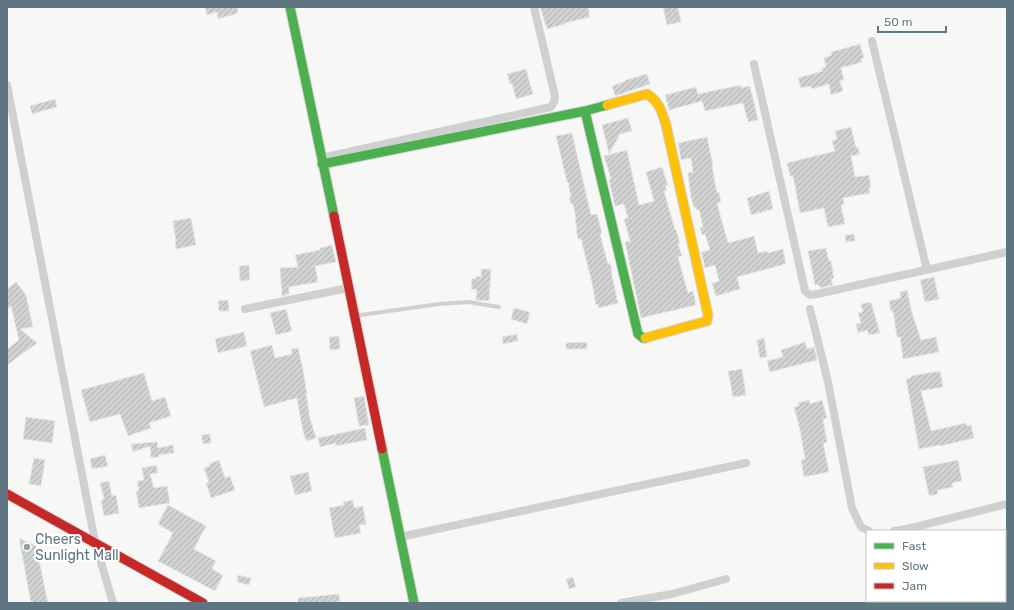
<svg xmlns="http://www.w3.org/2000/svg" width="1014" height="610" font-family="Rubik,sans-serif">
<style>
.building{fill:url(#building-hatch);stroke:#e6e6e5}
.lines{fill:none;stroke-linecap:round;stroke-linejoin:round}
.fast-casing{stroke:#d3d5d5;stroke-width:11}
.slow-casing{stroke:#d3d5d5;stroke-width:11}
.jam-casing{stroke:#d3d5d5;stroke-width:11}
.lane{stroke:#cfd0d0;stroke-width:4}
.street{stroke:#cfd0d0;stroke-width:8}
.fast{stroke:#4caf50;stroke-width:9}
.slow{stroke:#ffc107;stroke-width:9}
.jam{stroke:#c62828;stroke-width:9}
.poi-dot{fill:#95a2aa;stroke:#fff;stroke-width:1.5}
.labels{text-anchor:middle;stroke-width:4;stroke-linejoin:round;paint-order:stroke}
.poi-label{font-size:14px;fill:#607582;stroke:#fff;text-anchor:start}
</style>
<defs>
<pattern id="building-hatch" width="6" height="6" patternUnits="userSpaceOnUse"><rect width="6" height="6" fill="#d1d3d3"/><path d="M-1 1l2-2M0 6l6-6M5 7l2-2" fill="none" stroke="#adb0b1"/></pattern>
</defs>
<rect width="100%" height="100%" fill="#f7f7f5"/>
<path class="building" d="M205,7H237L238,13L218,19L217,12L207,15Z
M540,7H588L590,17L565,23V24L547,29Z
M663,7H678L681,22L667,25Z
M860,44L864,58L861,59L862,62L841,68L844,80L840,81L843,91L831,95L829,84L812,89L811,86L801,88L798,78L823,71L822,68L826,67L824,58L832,55L831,52Z
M526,69L533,94L516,99L512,83L510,84L507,74Z
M647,74L650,84L615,96L612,86L626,81V80Z
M741,85V88L750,86L758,120L748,122L743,103L705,111L702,101L669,110L665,95L696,87L698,94Z
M55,99L57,107L32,114L30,106Z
M628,118L632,131L620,134L609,154L602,125Z
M851,127L856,148L858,147L860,154L851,156L855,177L869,175L871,187H869L870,193L843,198L844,204L841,205L845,224L828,227L824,208L800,213L793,176H790L787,163L835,151L832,141L837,139L835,131Z
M572,133L591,215L597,214L602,233L600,234L608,264L610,263L612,271H611L618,303L599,308L598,304L596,305L592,283L581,239H578L576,229L577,228L575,219H576L573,204H571L569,198L571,197L568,182H567L556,136Z
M707,137L713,165H712L717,193L719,192L721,202L717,203L728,243L754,236L758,253L767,251L768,253L783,249L786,264L737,277L740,289L716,296L712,283L719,281L715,265L705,268L701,252L710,250L705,234L702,235L700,228L703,227L699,210H697L696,207H694L691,198L688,173L693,172L691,158L681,160L678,143Z
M627,150L639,205L654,201L646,172L662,167L668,185L665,186L667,190L664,191L675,230L676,229L680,244H678L682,256L678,257L688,293L693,291L696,305L641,318L625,242L630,241L624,219L628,218L624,204L615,206L609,180L611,179L604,156Z
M769,191L773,209L751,215L747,198Z
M191,218L196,245L176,249L175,242L176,241L173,221Z
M854,234L855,241L846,242L845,235Z
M332,245L336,262L315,266L318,282L289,287V294L282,296L280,268L298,267L295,255L320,250V248Z
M826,248L829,261H831L834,278L831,279L833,285L820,288L819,285H815L808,251Z
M249,265L250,280L240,281L239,266Z
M481,269H491L489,301L476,300L477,290L471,289L472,278L476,279V276L481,277Z
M934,277L939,299L925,302L920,280Z
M16,282L26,295L33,327L20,329L37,343L7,365V349L19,340L11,306L7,309V289Z
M907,290L912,313L921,340L936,337L939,352L903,359L900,337H897L893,311H891L889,301L901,298L900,292Z
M228,300L229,311H219L218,301Z
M871,302L880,333L869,335L867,330L858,333L856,324L861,323L858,313L863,312L861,304Z
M514,308L530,312L527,324L511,319Z
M286,309L292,331L276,335L270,313Z
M244,332L247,346L218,353L215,339Z
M517,334L518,341L503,344L502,337Z
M339,336L340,349L330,350L329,337Z
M764,338L767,357L760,358L757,340Z
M587,342V349H566V343Z
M805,342L807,349L814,347L817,360L770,372L767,361L783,357L781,350Z
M272,345L275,358L292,354L291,349L298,348L303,369L307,394H306L310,418L316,438L306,441L302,427L297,398L264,407L250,351Z
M742,369L746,395L733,397L728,371Z
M940,371L943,387L921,391L931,431L966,423L967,426L971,425L974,438L941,446L940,445L919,449L906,379L911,378V376Z
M144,373L152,401L165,397L171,416L149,423L151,428L128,436L120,414L90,422L81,390Z
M364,396L369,425L359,426L354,398Z
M809,400L810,404L822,400L827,418L823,419L827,442L823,443L829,472L804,477L801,460L805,459L800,430L794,407L799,406L798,403Z
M26,417L55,421L52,443L23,439Z
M365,428L367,440L336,446V443L320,447L318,438Z
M210,434L211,443L203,444L201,435Z
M157,442L158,448L173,445L174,453L158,455L159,457L151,458L150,446L133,452L131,444Z
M105,455L108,466L92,469L90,459Z
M34,458L45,460L41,486L29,484Z
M219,460L225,478L230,476L235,490L211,498L206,483L209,482L204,468L210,466L209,464Z
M958,460L962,481L952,483L953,487L937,490L938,494L929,496L923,467Z
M156,465L158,473L150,474L154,488L167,486L170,503L139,508L136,491H139L137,481L144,480L142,468Z
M308,472L312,491L295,495L290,476Z
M109,481L112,496L116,495L119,513L104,516L101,500L104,499L100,483Z
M353,500L354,508L363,506L366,524L359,525L361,533L335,538L329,508L344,505L343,502Z
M168,505L206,526L194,549L216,561L212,569L223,575L215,591L158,561L173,533L158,524Z
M19,538L36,546L48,603H31Z
M238,575L251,578L249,585L237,582Z
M573,577L576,587L569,589L566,579Z
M339,594L340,602L298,603V598Z"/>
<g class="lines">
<g class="fast-casing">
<path id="fast" d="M290,7L334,216
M585,111L638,334L643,338H645
M322,164L585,111L607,105
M382,449L414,603"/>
</g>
<g class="slow-casing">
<path id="slow" d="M607,105L647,94C659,101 662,112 666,125L708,315L707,321L645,338"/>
</g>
<g class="jam-casing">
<path id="jam" d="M334,216L382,449
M7,494L203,603"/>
</g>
<path class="lane" d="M354,316L439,304L468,302L499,307"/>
<path class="street" d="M872,41L927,270
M754,64L805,291L810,295L817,294L1007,252
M7,85L95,542L113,603
M321,158L551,107L554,102L555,96L534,7
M245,309L348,288
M810,309L828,382L852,508L861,527L869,531
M894,531L907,529L1007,504
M400,537L746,463
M621,603L672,594L726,579"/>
<use href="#fast" class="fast"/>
<use href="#slow" class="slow"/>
<use href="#jam" class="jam"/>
</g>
<circle class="poi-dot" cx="27" cy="547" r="4"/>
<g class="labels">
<g class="poi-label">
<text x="35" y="544">Cheers<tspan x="35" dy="16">Sunlight Mall</tspan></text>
</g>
</g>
<rect width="1014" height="610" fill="none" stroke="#607582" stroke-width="16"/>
<rect x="866" y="530" width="140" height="72" fill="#ffffff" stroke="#bfc8cd"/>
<rect x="874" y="543" width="20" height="6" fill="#4caf50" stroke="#bfc8cd"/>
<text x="902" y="550" font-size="12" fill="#607582">Fast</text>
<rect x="874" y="563" width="20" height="6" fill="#ffc107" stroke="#bfc8cd"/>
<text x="902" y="570" font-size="12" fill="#607582">Slow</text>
<rect x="874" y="583" width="20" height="6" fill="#c62828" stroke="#bfc8cd"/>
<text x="902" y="590" font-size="12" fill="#607582">Jam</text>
<path d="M878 26v6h68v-6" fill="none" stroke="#607582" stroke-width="2"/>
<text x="884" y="26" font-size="12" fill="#607582" stroke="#ffffff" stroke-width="3" paint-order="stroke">50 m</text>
</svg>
